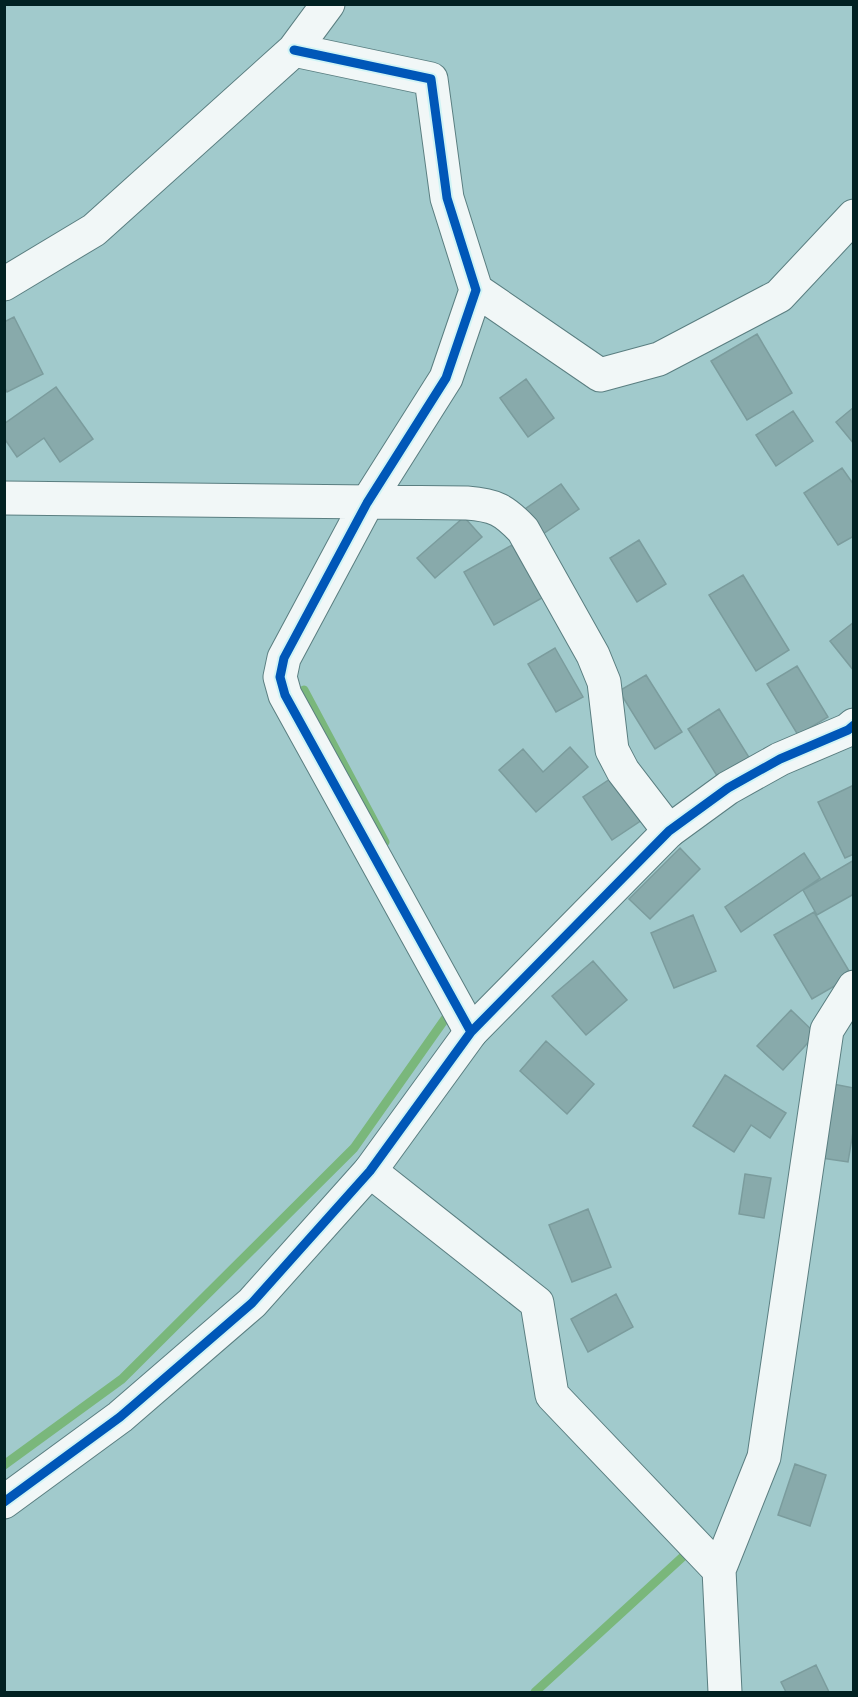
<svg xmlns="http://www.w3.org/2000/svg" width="858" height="1697" font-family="Inter,sans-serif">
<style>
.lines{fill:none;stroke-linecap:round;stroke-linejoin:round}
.stream{stroke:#7ab77b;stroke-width:9}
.building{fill:#88aaab;stroke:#7b9c9d;stroke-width:1.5}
.minor-casing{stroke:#5a7e80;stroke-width:35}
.tertiary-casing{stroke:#5a7e80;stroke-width:35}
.minor{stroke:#f1f7f7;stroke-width:33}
.tertiary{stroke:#f1f7f7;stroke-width:33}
.cycleway-casing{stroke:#d0f4f5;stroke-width:13}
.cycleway{stroke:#0057b8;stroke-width:9}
</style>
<rect width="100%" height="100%" fill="#a1cacc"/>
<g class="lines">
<path class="stream" d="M304,690L385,842
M4,1465L122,1379L354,1148L452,1009
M535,1692L688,1552"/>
</g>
<path class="building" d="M14,317L43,374L7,392L4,386V322Z
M757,334L792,393L747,420L711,361Z
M526,379L554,418L528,437L500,398Z
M56,387L93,439L60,462L44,438L17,457L4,438V424Z
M854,407V444L836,422Z
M793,411L813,441L776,466L756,435Z
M842,468L854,485V536L838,545L804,493Z
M561,484L579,509L543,534L525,509Z
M464,517L482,537L435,578L417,558Z
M639,540L666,584L637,602L610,558Z
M512,545L542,598L494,625L464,572Z
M743,575L789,650L756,671L709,595Z
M854,622V671L830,641Z
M555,648L583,697L556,712L528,664Z
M797,666L828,717L798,735L767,684Z
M646,675L682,732L655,749L619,691Z
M719,709L750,759L719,779L688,729Z
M570,747L588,767L536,812L499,770L523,749L543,772Z
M613,777L642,820L612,840L583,797Z
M854,785V854L845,858L818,802Z
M680,848L700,869L650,919L629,899Z
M804,853L820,878L741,932L725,907Z
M854,860V894L817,915L803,890Z
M814,912L852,976L812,999L774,935Z
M693,915L716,971L674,988L651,933Z
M593,961L627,1000L586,1035L552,996Z
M791,1010L816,1034L783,1070L757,1046Z
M546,1041L594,1084L567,1114L520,1071Z
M725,1075L786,1113L770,1138L751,1125L734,1152L693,1126Z
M833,1084L854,1088V1126L848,1162L822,1158Z
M745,1174L771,1178L764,1218L739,1214Z
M588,1209L611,1267L572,1282L549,1225Z
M616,1294L633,1327L588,1352L571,1319Z
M795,1464L826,1475L810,1526L778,1515Z
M816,1665L829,1692H786L781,1682Z"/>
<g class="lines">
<g class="minor-casing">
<path id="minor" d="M294,50L431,79L447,198L476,290L446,378L367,503L284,658L280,677L285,695L471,1032
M4,284L94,230L294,50L328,4
M476,290L600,375L659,359L779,296L854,216
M4,498L467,503C495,505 504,510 523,530L593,655L604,682L612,750L623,771L669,831L728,788L780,759L848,730L854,725
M370,1171L537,1303L552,1395L719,1570L725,1692
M719,1570L764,1457L827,1030L854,987"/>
</g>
<g class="tertiary-casing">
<path id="tertiary" d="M4,1502L120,1417L252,1303L370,1171L471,1032L669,831"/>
</g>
<use href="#minor" class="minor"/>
<use href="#tertiary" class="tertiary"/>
<g class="cycleway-casing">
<path id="cycleway" d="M294,50L431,79L447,198L476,290L446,378L367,503L284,658L280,677L285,695L471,1032
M4,1502L120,1417L252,1303L370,1171L471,1032L669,831L728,788L780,759L848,730L854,725"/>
</g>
<use href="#cycleway" class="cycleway"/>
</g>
<rect width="858" height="1697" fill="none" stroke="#012122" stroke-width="12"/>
</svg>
